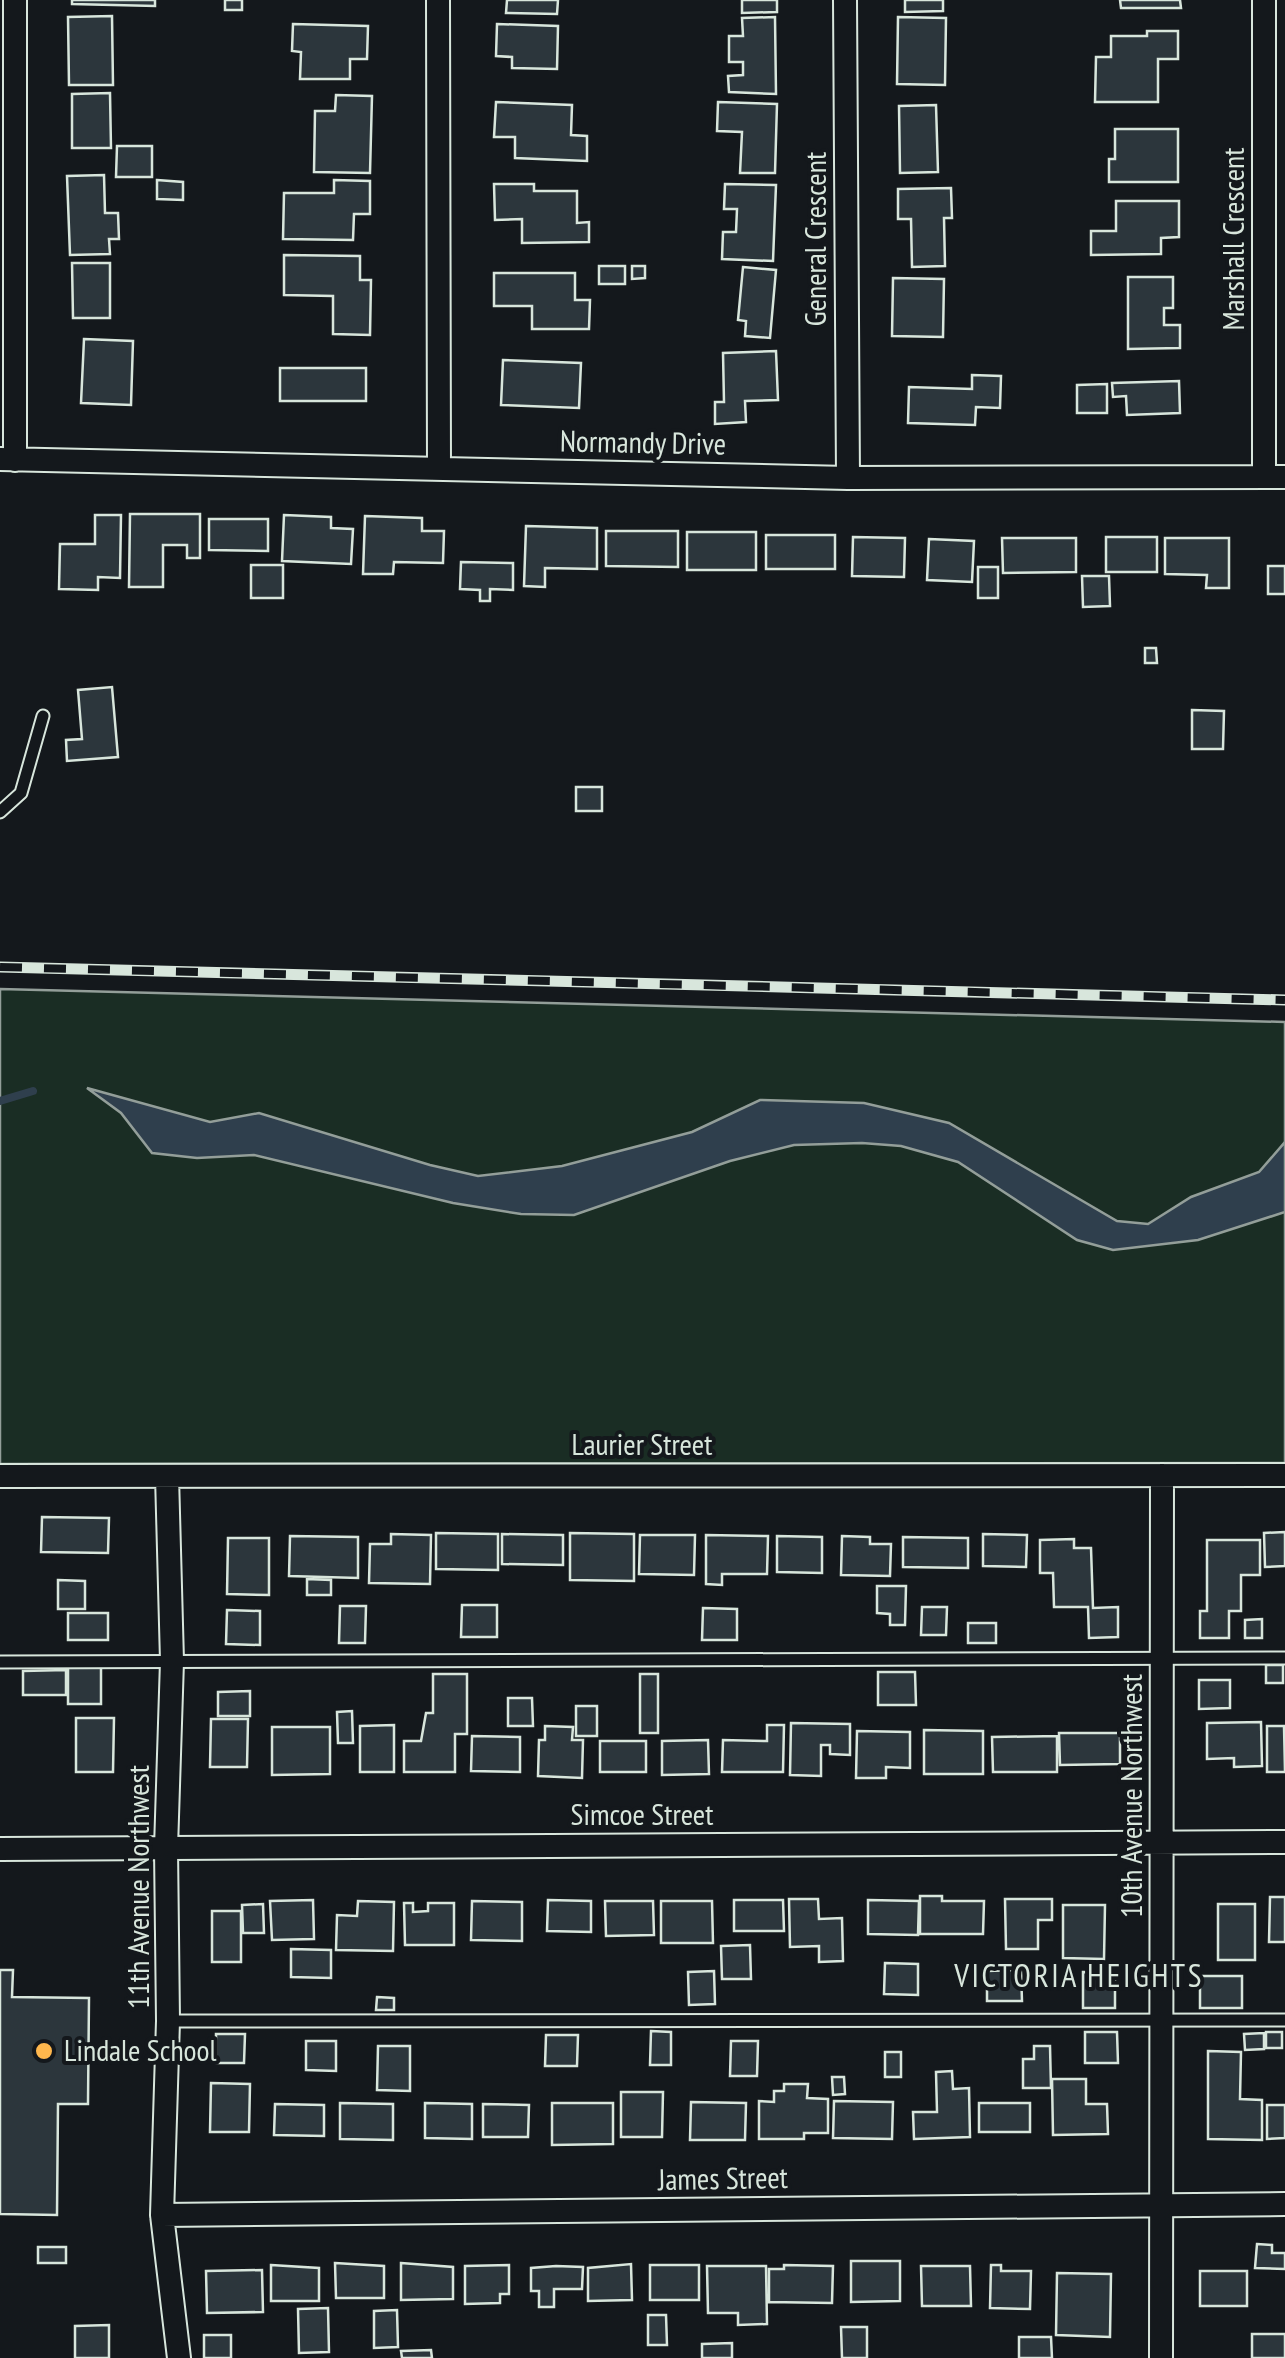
<svg xmlns="http://www.w3.org/2000/svg" width="1285" height="2358" font-family="'PT Sans Narrow',sans-serif">
<style>
.green{fill:#1a2d24;stroke:#939e99;stroke-width:2.5}
.water{fill:#2f3f4d;stroke:#939e99;stroke-width:2.5}
.lines{fill:none;stroke-linecap:round;stroke-linejoin:round}
.stream{stroke:#2f3f4d;stroke-width:8}
.building{fill:#2c363c;stroke:#d8e6dc;stroke-width:2.5}
.service-casing{stroke:#d8e6dc;stroke-width:15}
.minor-casing{stroke:#d8e6dc;stroke-width:26}
.service{stroke:#14181c;stroke-width:11}
.minor{stroke:#14181c;stroke-width:22}
.rail-casing{stroke:#d8e6dc;stroke-width:11}
.rail{stroke:#14181c;stroke-width:8;stroke-dasharray:22;stroke-linecap:butt}
.poi-dot{fill:#ffb74d;stroke:#14181c;stroke-width:4}
.labels{text-anchor:middle;stroke-width:8;stroke-linejoin:round;paint-order:stroke}
.street-label{font-size:30px;fill:#d8e6dc;stroke:#14181c}
.poi-label{font-size:30px;fill:#d8e6dc;stroke:#14181c;text-anchor:start}
.neighbourhood-label{font-size:32px;letter-spacing:2.5px;fill:#d8e6dc;stroke:#14181c}
</style>
<rect width="100%" height="100%" fill="#14181c"/>
<path class="green" d="M0,989L1285,1022V1463L0,1464Z"/>
<path class="water" d="M87,1088L210,1122L259,1113L430,1165L478,1176L562,1166L692,1132L760,1100L864,1103L949,1123L1117,1221L1148,1224L1191,1197L1259,1172L1285,1142V1212L1198,1240L1113,1250L1077,1240L958,1162L901,1146L862,1143L794,1145L730,1161L574,1215L521,1214L453,1203L254,1155L197,1158L152,1153L121,1113Z"/>
<g class="lines">
<path class="stream" d="M0,1101L33,1091"/>
</g>
<path class="building" d="M72,0H155V6L72,4Z
M225,0H242V10H225Z
M507,0H558L557,14L506,13Z
M742,0H777V12L742,13Z
M905,0H943V11L905,12Z
M1120,0H1180L1181,8H1121Z
M112,16L113,85H69L68,17Z
M775,17L776,94L729,92L728,76L743,75V62H729V36H743L742,18Z
M898,17L946,18L945,85L897,84Z
M293,24L368,26L367,59H350V79H300L301,52L292,51Z
M497,24L558,26L557,69L512,68V57L496,56Z
M1147,31H1178V59H1158V102H1095L1096,57H1111V36H1147Z
M110,93L111,148H72V94Z
M336,95L372,96L370,173L314,172L315,111H335Z
M496,102L572,105L571,135L587,136V161L515,158V137H494Z
M718,102L777,104L775,173H740L742,132L717,131Z
M936,105L938,172L900,173L899,106Z
M1115,129H1178V182H1109V159H1115Z
M117,146H152V177H116Z
M104,175L105,213H118L119,239H109L110,254L70,255L67,176Z
M157,180L183,182V200L157,199Z
M334,180L370,181V214H354L353,240L283,239L284,193H334Z
M494,184H534V191H577V223L589,222V242L522,243V219L495,220Z
M725,184L776,185L773,261L722,259L723,232H736L737,209H724Z
M951,188L952,218H944L945,266L912,267L911,219H898V189Z
M1116,201H1179V237L1161,238V254L1091,255V231H1116Z
M284,255L360,256V280H371L370,335L333,334V296L284,295Z
M72,263H110V318H73Z
M599,266H625V284H599Z
M632,266H645V278L632,279Z
M743,267L776,270L770,338L745,336L746,321L738,320Z
M494,273H575V300H590L589,329H532V306H494Z
M1128,277H1173V308H1164V325H1180V348L1128,349Z
M893,278L944,279L943,337L892,336Z
M84,339L133,341L131,405L81,403Z
M776,351L778,400L745,401L746,422L715,424V402H724L723,353Z
M503,360L581,363L579,408L501,405Z
M280,368H366V401H280Z
M972,375L1001,376L1000,408L976,407L975,425L908,423L909,387L972,389Z
M1179,381L1180,413L1127,415L1126,396L1113,397L1112,383Z
M1107,384V413H1077V385Z
M130,514H200V558H187V545H163V587H129Z
M95,515H121L120,578L98,577V590L59,589L60,544H95Z
M284,515L331,517V528L353,529L351,564L282,561Z
M365,516L422,518V531H444L443,563L394,562L393,574H363Z
M209,519H268V551L209,550Z
M526,526L597,528V569L545,568V587L524,586Z
M606,531H678V567L606,566Z
M687,532H756V570H687Z
M766,535H835V569H766Z
M853,537L905,538L904,577L852,576Z
M1106,537H1157V572H1106Z
M1002,538H1076V572L1003,573Z
M1165,538H1229V588H1206L1207,575L1165,574Z
M929,539L974,541L972,582L927,580Z
M461,562L513,563V590L490,589V601H480V590L460,589Z
M251,565H283V598H251Z
M1268,566H1285V594H1268Z
M978,567H998V598H978Z
M1082,576H1109L1110,606L1083,607Z
M1145,648H1156L1157,663H1145Z
M112,687L118,757L67,761L66,740L82,739L78,690Z
M1192,710L1224,711L1223,749H1192Z
M576,787H602V811H576Z
M42,1517L109,1518L108,1553L41,1552Z
M1285,1532V1566L1265,1567L1264,1533Z
M436,1533L498,1534V1570L436,1569Z
M570,1533L634,1534V1581L570,1580Z
M391,1534L431,1535L430,1584L369,1583L370,1544H391Z
M502,1534L563,1535V1565L502,1564Z
M983,1534L1027,1535L1026,1567L983,1566Z
M640,1535H695L694,1575L639,1574Z
M706,1535L768,1536L767,1574H722V1585L706,1584Z
M290,1536L358,1537V1578L289,1576Z
M777,1536L822,1537V1573L777,1572Z
M842,1536L870,1537V1544H891L890,1576L841,1575Z
M903,1537L968,1538V1568L903,1567Z
M228,1538H269V1595L227,1594Z
M1074,1539V1548H1091L1093,1608L1118,1607V1637L1089,1638L1088,1607H1054L1053,1573H1040V1540Z
M1207,1540H1260V1575H1241V1611H1229V1638H1200V1611H1207Z
M307,1579L331,1580V1595H307Z
M58,1580L85,1581V1609H58Z
M877,1586H906L905,1625H890V1614L877,1613Z
M462,1605H497V1637H461Z
M340,1606H366L365,1643H339Z
M922,1607H947L946,1635H921Z
M703,1608L737,1609V1640H702Z
M227,1610L260,1611V1645L226,1644Z
M68,1613H108V1640H68Z
M1262,1619V1638H1245V1620Z
M968,1623H996V1643H968Z
M101,1665V1704H68V1666Z
M1266,1665H1283V1683H1266Z
M66,1670V1695H23V1671Z
M878,1672H915L916,1705H878Z
M433,1674H467V1734H455V1772H404V1741H421L426,1713H433Z
M640,1674H658V1733H640Z
M1199,1680H1230V1708L1199,1709Z
M250,1691V1716H218V1692Z
M508,1698H532L533,1726H508Z
M576,1706H597V1736H576Z
M352,1711L353,1743H338L337,1712Z
M76,1718H114L113,1772H76Z
M211,1719H248L247,1767H210Z
M1261,1722L1262,1766L1234,1767V1758L1207,1759V1723Z
M791,1723L850,1724V1755L830,1754V1745H821V1776L790,1775Z
M394,1725V1772H360V1726Z
M767,1725H784L783,1772H722L723,1740L767,1741Z
M545,1726L573,1727L572,1740H583L582,1778L538,1776L539,1740H545Z
M1267,1726H1284L1285,1772H1267Z
M272,1727H330V1774L272,1775Z
M924,1730L983,1731V1774H924Z
M857,1731L910,1732V1768L886,1767V1778H856Z
M1059,1733H1120V1764L1060,1765Z
M472,1736L520,1737V1772L471,1771Z
M1057,1736V1772H993L992,1737Z
M708,1740L709,1774L662,1775V1741Z
M600,1741H646V1772H600Z
M920,1896H942V1901H984L983,1934H920Z
M1270,1897H1285V1942H1269Z
M789,1899H818L819,1919L842,1918L843,1961L819,1962V1946L790,1947Z
M1005,1899H1052V1920H1038V1949H1006Z
M313,1900L314,1939L272,1940L270,1901Z
M548,1900L591,1901V1932L547,1931Z
M734,1900H783L784,1931H734Z
M868,1900L919,1901L918,1935L868,1934Z
M358,1901L394,1902L393,1951L336,1950L337,1915L357,1916Z
M472,1901L522,1902V1941L471,1940Z
M605,1901H653L654,1935L606,1936Z
M661,1901H712L713,1943H661Z
M404,1903H413V1912L428,1911V1903H454V1945H405Z
M263,1904L264,1933H243L242,1905Z
M1218,1904H1255V1960H1218Z
M1063,1905H1105L1104,1959L1063,1958Z
M212,1911H241V1962H212Z
M750,1945L751,1979H722L721,1946Z
M291,1949L331,1950V1978L291,1977Z
M885,1963L918,1964V1995L884,1994Z
M0,1970H13L12,1997L89,1998L88,2104H58L57,2215L0,2214Z
M1021,1970L1022,2001H987V1971Z
M714,1971L715,2004L689,2005L688,1972Z
M1083,1972L1115,1973V2008H1083Z
M1200,1976H1242V2008H1200Z
M377,1997L394,1998V2010H376Z
M651,2031L671,2032V2065H650Z
M1085,2032H1117L1118,2063H1085Z
M1266,2032H1282V2048H1266Z
M1264,2033V2049L1245,2050L1244,2034Z
M216,2034H245L244,2063H216Z
M546,2035H578L577,2066H545Z
M306,2041H336V2071L306,2070Z
M731,2041H758L757,2076H730Z
M378,2046H410V2091L377,2090Z
M1034,2046H1050L1051,2088H1023V2059H1034Z
M1208,2051L1241,2052L1240,2099L1262,2100V2140L1208,2139Z
M885,2052H901V2077H885Z
M952,2071L953,2089L969,2088L970,2137L914,2139L913,2112H937L936,2072Z
M832,2077H844L845,2094L833,2095Z
M1052,2079H1086V2104H1107L1108,2134L1053,2135Z
M211,2083L250,2084L249,2132H210Z
M784,2084H808L807,2098L828,2099V2133H804V2139H759V2101L774,2102V2091H784Z
M621,2092H663L662,2137H621Z
M834,2101L893,2102L892,2139L833,2138Z
M691,2102L746,2103L745,2140H690Z
M340,2103L393,2104V2140L340,2139Z
M425,2103L472,2104V2139L425,2138Z
M552,2103H613V2144L552,2145Z
M979,2103H1030V2132H979Z
M275,2104L324,2105V2136L274,2135Z
M483,2104L529,2105L528,2137H483Z
M1267,2105H1285V2138L1267,2139Z
M1257,2244L1272,2245V2253H1285V2269L1255,2268Z
M38,2247H66V2263H38Z
M851,2261H900V2301L851,2302Z
M335,2263L384,2266V2298H336Z
M401,2263L453,2267V2299L401,2300Z
M631,2264L632,2300L588,2301V2268Z
M271,2265L319,2268V2301H271Z
M509,2265V2294H500V2303L465,2304V2266Z
M650,2265H699V2300H650Z
M784,2265L833,2266L832,2303L769,2302V2269H784Z
M991,2265H1001V2271H1031L1030,2309L990,2308Z
M556,2266L583,2267L582,2289H554V2307H539V2291H531V2268Z
M707,2266H766L767,2324L738,2325V2313H708Z
M921,2266H970L971,2306H922Z
M262,2270L263,2312L207,2313L206,2271Z
M1200,2271H1247V2306H1200Z
M1057,2273L1111,2274L1110,2337L1056,2335Z
M328,2308L329,2352L299,2353L298,2309Z
M397,2310L398,2347L374,2348V2311Z
M648,2315H666L667,2345H648Z
M109,2325V2358H75V2326Z
M841,2327H867V2358H842Z
M1252,2334H1285V2358H1252Z
M204,2335H231V2358H204Z
M1019,2337H1051L1052,2358H1019Z
M732,2343V2358H702V2344Z
M431,2350L432,2358H402L401,2351Z"/>
<g class="lines">
<g class="service-casing">
<path id="service" d="M0,812L21,793L43,716
M0,1662L1285,1658
M168,2021L1285,2020"/>
</g>
<g class="minor-casing">
<path id="minor" d="M438,0L439,469
M845,0L848,478
M0,459L848,478L1285,477
M15,460V0
M1264,477V0
M0,1476L1285,1475
M167,1476L172,1661L166,1848L168,2021L162,2215L179,2358
M0,1849L1285,1842
M162,2215L1285,2204
M1161,2358L1162,1475"/>
</g>
<use href="#service" class="service"/>
<use href="#minor" class="minor"/>
<g class="rail-casing">
<path id="rail" d="M0,967L1285,1000"/>
</g>
<use href="#rail" class="rail"/>
</g>
<circle class="poi-dot" cx="44" cy="2051" r="10"/>
<g class="labels">
<g class="street-label">
<text transform="translate(816 239) rotate(-90)" y="10">General Crescent</text>
<text transform="translate(1234 239) rotate(-90)" y="10">Marshall Crescent</text>
<text transform="translate(643 443) rotate(1)" y="10">Normandy Drive</text>
<text x="642" y="1455">Laurier Street</text>
<text transform="translate(1132 1796) rotate(-90)" y="10">10th Avenue Northwest</text>
<text x="642" y="1825">Simcoe Street</text>
<text transform="translate(139 1887) rotate(-90)" y="10">11th Avenue Northwest</text>
<text transform="translate(723 2179) rotate(-1)" y="10">James Street</text>
</g>
<g class="poi-label">
<text x="64" y="2061">Lindale School</text>
</g>
<g class="neighbourhood-label">
<text x="1079" y="1987">VICTORIA HEIGHTS</text>
</g>
</g>
</svg>
